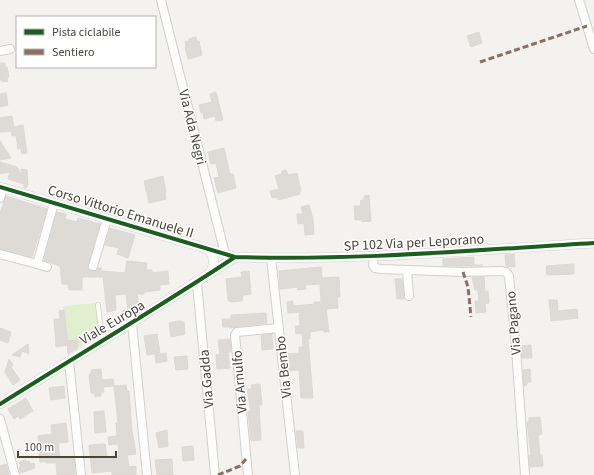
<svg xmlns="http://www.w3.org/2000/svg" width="594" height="475" font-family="'Source Sans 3',sans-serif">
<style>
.green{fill:#e1eecf}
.building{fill:#dedbd6;stroke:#dcd9d4}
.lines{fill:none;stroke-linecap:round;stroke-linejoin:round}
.service-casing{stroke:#d2d0cb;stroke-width:5.5}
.minor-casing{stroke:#d2d0cb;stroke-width:10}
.tertiary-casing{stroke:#d2d0cb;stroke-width:10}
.service{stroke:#fdfdfc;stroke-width:4}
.minor{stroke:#fdfdfc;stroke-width:8}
.tertiary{stroke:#fdfdfc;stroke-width:9}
.quiet{stroke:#8d6e63;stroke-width:3;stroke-dasharray:6 3;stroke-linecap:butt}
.cycleway-casing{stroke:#fff;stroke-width:6}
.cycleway{stroke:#1b5e20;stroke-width:4}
.labels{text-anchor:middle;stroke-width:3;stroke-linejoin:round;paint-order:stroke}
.street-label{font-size:14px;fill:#4b4439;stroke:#fff}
</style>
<rect width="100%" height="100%" fill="#f4f2ee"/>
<path class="green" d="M96,303L99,335L68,354L63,306Z"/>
<path class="building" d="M479,32L482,43L471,47L467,36Z
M196,37L197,41H199L202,55L188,59L185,47H186L185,42L189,41V39Z
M0,63H5V67H7L9,77H7L8,81L3,82L2,80H0Z
M216,92L223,120L216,121L215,116L204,119L203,112L201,113L199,105L212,102L210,94Z
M6,93L8,105L0,107V94Z
M12,116L14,127L23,125L27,153L22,154L21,148L18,149L16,135L12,136L11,131L0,132V118Z
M0,141L11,158L0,160Z
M224,148L230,174H233L236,188L218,193L214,178L219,177L216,163L211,164L208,152Z
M0,162L17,167L22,176L21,169L27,170L28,185H27L26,188H24V184L8,179L10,172L0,174Z
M286,170L288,175L297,173L301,191H299L300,194L278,200V197L272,198L270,191L279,189L275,176L282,174V171Z
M163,176L166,192H165L166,199L149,203L144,181Z
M369,195L371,221L362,222V220H355L354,206H360L361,200H364V196Z
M6,196L47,209L32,257L0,249V213Z
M309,205L313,219L314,234L305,235L304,223L298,224L297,214H303L301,207Z
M57,212L66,214L65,219L77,222L78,218L100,224L88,264L87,268L89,270L94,271L98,268H101V271L125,273L127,261L147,263L146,270H152V273L168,271L169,284L160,285V290L144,292V294H137L139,306H137V309H142L123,318L122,311L128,310L126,294L115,295L116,310L107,312L103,277H82V290H69L68,284H62L60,266L44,260Z
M110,228L135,235L128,258L117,254L119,248L105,245Z
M514,254L515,267L506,266L505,255Z
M474,257V265H483V266H443V259Z
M574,264V274L547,275L546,266Z
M321,267L322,278L339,277L340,297H337L338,308L326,309L329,332H324L323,330L310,332V339H308L313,398H301L299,370L289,371L287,354L299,353V347H303L302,333L296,334L295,326H300L299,312L288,313L287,302L293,301V306L315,304L314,302H321L320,284L305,285L306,289L298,290V287L280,289L279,271Z
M249,271L251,294L243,295L242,301L231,302L230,301H228L226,279L242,277L241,272Z
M472,277H484L485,291H488L489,303L485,304L486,312L476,313L475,301H479L478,290H475Z
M395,279H402L404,299H397Z
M549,300H557L558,311L577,309L578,318L551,321Z
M64,310L68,345L56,347L54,319H60L59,311Z
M266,313L267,323L236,327L231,328V327H223L222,319H231V315Z
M179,321L184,322L185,334L171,337L169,323Z
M0,328L11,332L8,343L0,340Z
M157,334L160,353L147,355L144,336Z
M272,334L273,349L262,350L261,335Z
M230,339L231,352H228L230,368L217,369L216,355L220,354L218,340Z
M77,340L78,348L68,354L67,341Z
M28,344L29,354L22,351L20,357L12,355Z
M531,345L532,358H522L521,346Z
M166,353L167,361L156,363L155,355Z
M187,356L188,369L176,370L174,357Z
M9,359L13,365L11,367L20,380L13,385L5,372Z
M101,369L102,380L113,379L114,386L103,387L104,392H101V396L95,397V393H91L89,375L91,374V370Z
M530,369L531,382H527V385L524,386L523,370Z
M260,384L262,405H259L261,440L251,441L248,411H251L247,389H252L251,385Z
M126,385L127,391H129L132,431L136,454L127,455L129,467L136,466V475H112V471L92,473L89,445L105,444L107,457L119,456L118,444L109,445L108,437L117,436L116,423H118L114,386Z
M64,386L65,398L51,400L49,388Z
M26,398L33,411L20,419L18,416L14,419L8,409Z
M104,411L106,432L95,433L94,412Z
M540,417L542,434L538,435L540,455H542L543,466L530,467L529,456L531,455L527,422H529V418Z
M66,423L68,442L58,443L60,458L74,457L75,475H57L56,463H46V461L40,462L38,436L52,434L51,425Z
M167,430L168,446L159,448L156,433Z
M296,431H303L304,448H298Z
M193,446L194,460L183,461L182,447Z
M172,459L173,475H157L155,460Z
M26,460V462L29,461L30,464L34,463L35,468L20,473L19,468L21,467L19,462Z
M6,464L9,475H0V466Z"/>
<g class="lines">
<g class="service-casing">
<path id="service" d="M98,305L102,340"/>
</g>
<g class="minor-casing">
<path id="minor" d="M161,0L225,254
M579,0L594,49
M0,51L10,49
M0,198L3,188
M0,254L37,264L54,203
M374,256L373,265L375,268L381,269L463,272L501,271L506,272L509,276L515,335L525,475
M271,258L295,475
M37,264L47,267
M93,266L107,219
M407,270L409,296
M197,283L215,475
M132,323L147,475
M69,361L81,475
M0,419L15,475
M248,475L235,335L237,332L279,328"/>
</g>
<g class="tertiary-casing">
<path id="tertiary" d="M0,187L235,257C355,261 475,250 594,243
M208,249C216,257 214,265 210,274
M0,404C78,355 158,308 235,257"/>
</g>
<use href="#service" class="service"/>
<use href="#minor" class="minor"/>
<use href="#tertiary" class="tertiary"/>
<path class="quiet" d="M480,62L587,26
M463,272L468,287L471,317
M218,475L240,466L246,459"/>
<g class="cycleway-casing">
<path id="cycleway" d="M0,187L235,257C355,261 475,250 594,243
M0,404C78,355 158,308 235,257"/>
</g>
<use href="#cycleway" class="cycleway"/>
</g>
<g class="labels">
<g class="street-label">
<text transform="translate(193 127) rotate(76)" y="5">Via Ada Negri</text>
<text transform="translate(121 211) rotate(17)" y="5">Corso Vittorio Emanuele II</text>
<text transform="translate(414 242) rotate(-3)" y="5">SP 102 Via per Leporano</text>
<text transform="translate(112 322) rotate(-31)" y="5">Viale Europa</text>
<text transform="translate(513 323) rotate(-95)" y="5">Via Pagano</text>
<text transform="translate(283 367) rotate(-96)" y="5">Via Bembo</text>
<text transform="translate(206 379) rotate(-95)" y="5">Via Gadda</text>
<text transform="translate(239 382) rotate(-95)" y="5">Via Arnulfo</text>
</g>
</g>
<rect x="16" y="16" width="140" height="52" fill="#ffffff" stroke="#b7b4b0"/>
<rect x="24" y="29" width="20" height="6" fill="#1b5e20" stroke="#b7b4b0"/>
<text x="52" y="36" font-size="12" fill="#4b4439">Pista ciclabile</text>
<rect x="24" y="49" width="20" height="6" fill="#8d6e63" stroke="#b7b4b0"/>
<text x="52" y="56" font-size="12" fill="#4b4439">Sentiero</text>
<path d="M18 451v6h98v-6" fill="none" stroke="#4b4439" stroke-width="2"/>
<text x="24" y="451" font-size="12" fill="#4b4439" stroke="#ffffff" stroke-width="3" paint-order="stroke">100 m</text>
</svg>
